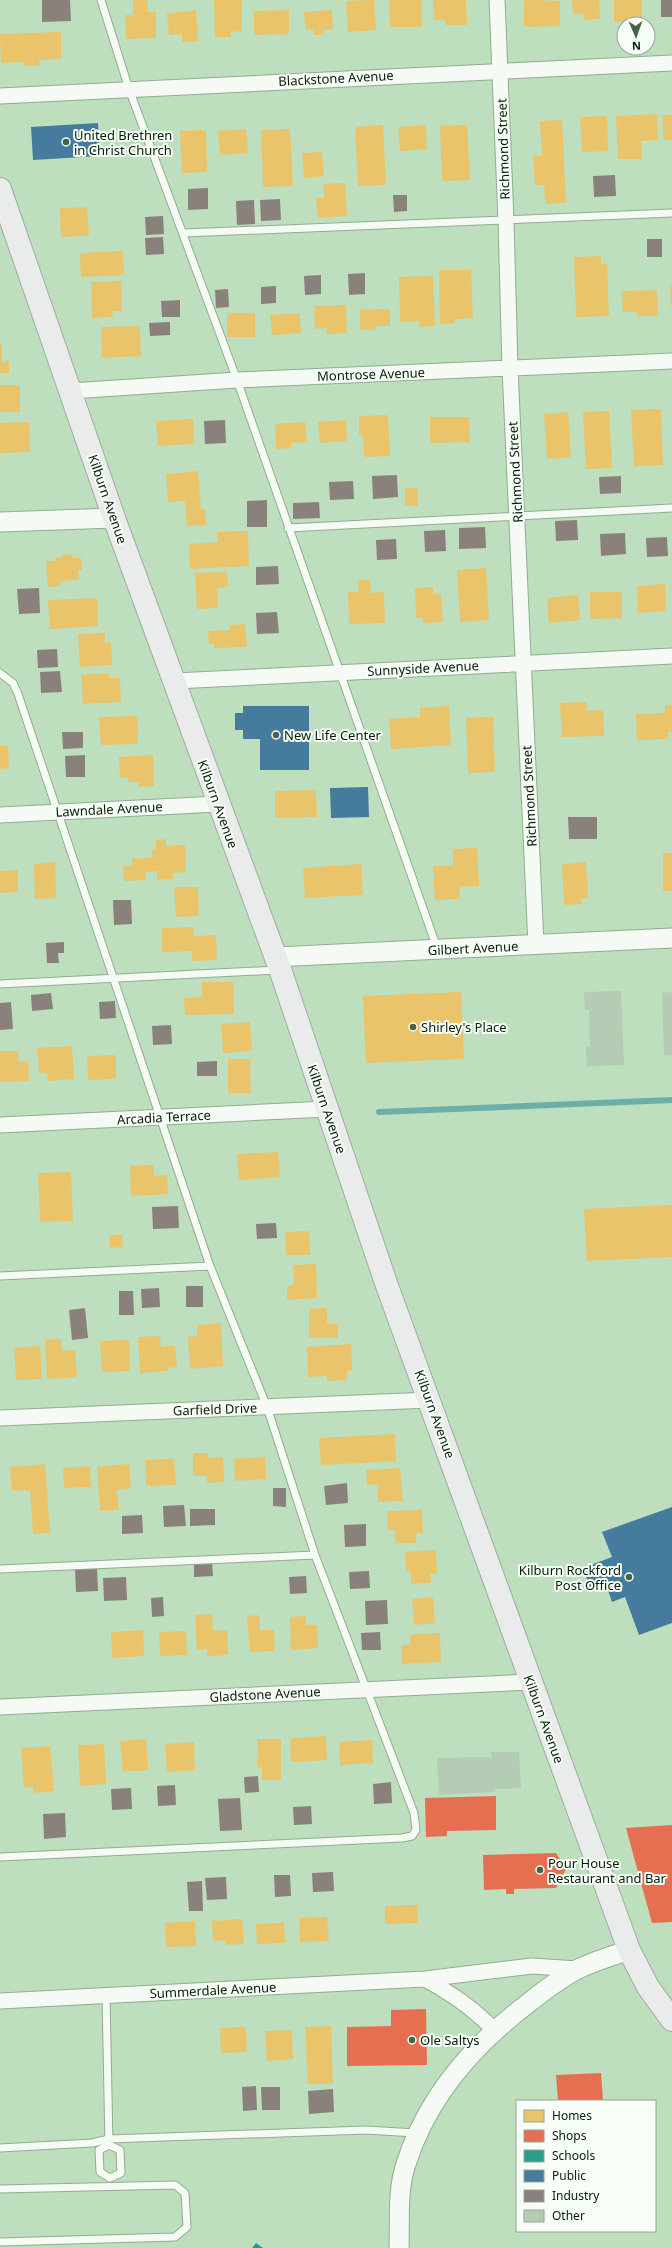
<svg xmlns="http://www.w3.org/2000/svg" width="672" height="2248" font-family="'Noto Sans',sans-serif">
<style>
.homes{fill:#e9c46a}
.shops{fill:#e76f51}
.schools{fill:#2a9d8f}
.public{fill:#457b9d}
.industry{fill:#8a817c}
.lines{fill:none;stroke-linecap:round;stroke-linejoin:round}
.stream{stroke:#6aafaa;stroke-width:6}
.building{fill:#b4ccb4}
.service-casing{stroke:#92ac92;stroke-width:9}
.minor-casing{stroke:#92ac92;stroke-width:17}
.tertiary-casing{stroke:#92ac92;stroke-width:21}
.primary-casing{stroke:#a0aba1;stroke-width:24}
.service{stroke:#f5faf5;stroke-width:7}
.minor{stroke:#f5faf5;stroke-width:15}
.tertiary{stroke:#f5faf5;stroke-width:19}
.primary{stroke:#eaeceb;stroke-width:22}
.poi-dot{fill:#466247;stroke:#f7fdf7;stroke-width:1.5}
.labels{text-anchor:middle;stroke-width:4;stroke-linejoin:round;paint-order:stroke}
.street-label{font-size:13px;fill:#061e07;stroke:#f7fdf7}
.poi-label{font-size:13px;fill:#061e07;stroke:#f7fdf7;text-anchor:start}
</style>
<rect width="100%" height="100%" fill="#bddfbd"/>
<path class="homes" d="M133,0H147L148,12H156V38L126,39L125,15H133Z
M214,0H242V31L231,32V37H215Z
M374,0L376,30L348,32L346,1Z
M389,0H421L422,27H390Z
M433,0H466L467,25H445V20H434Z
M530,0L560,1V26L524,27V1Z
M572,0H599L600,19L584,20L583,14H573Z
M614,0H642V21L614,22Z
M289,10V34L254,35V11Z
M332,10L333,29L323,30V35H314L313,29H306L304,12Z
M196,11L198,41L182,42V34L169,35L167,13Z
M61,32V59L39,60L40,66H24V62L1,63L0,34Z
M657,114L658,140L641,141L642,159H618L616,116Z
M662,115H672V140H664Z
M607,116L608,151L582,152L580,117Z
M562,120L566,203L546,204L544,185H535L533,156H542L540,121Z
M383,125L386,185L358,186L355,127Z
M426,125L427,149L400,151L398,127Z
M467,125L470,180L442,181L440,126Z
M246,129L248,153L220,155L218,131Z
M290,129L293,186L263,187L261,130Z
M206,130L207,172L182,173L180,131Z
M322,152L324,176L304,178L302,153Z
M345,183L347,216L318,218L316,198H324L323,184Z
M87,207L89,236L61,237L60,208Z
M123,251L124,275L81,277L80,253Z
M601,256V264H607L609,316L576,317L574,257Z
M439,270H471L473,318L455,319V323L440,324Z
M433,276L435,326L419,327V321L400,322L399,277Z
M121,281L122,311H112L113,317L92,318L91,282Z
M672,284V306H671L670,285Z
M657,290L658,316H637V312H623L622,291Z
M346,305L347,333L327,334V328L315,329L314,306Z
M390,309V326H375V330H360V310Z
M227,313H255V337H227Z
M300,313L301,333L272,335L270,315Z
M140,326L141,356L102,358L101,327Z
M0,343H2V362L9,361V373H0Z
M0,385H20V412H0Z
M661,409L663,465L634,466L631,410Z
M609,411L612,468L586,469L583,412Z
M568,412L571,457L547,459L544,414Z
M388,415L390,456L364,457L363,435L359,436V416Z
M430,417H469L470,442L430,443Z
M193,419L194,444L158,446L156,421Z
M346,420L347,441L320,443L318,422Z
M29,422L30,452L0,453V423Z
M305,422L307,442L291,443V448L276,449L275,424Z
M198,471L201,509H205L206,525L187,526L185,501L168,502L166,474Z
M405,488H417L418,506H405Z
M248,531L249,566L190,569L189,544L218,542L217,532Z
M72,554L73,558H81L82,570H78L79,580L60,581V586L48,587L46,561H55V558L63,557L62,555Z
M486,568L489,620L460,622L457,570Z
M227,572L228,587L217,588L218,608L197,609L195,573Z
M358,580H370L371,593L384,592L385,623L349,624L348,592H359Z
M665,584L666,611L638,613L637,586Z
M433,587V594H441L443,622L423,623V618H416L415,588Z
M590,592H622V618L590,619Z
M578,595L580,620L549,623L547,598Z
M97,598L98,626L50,629L48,600Z
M245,624L247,647L214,648V644H209L208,631L230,630V625Z
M105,633V643L111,642L112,665L80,667L78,634Z
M109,673V678H120L121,702L83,704L81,675Z
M586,702L587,711L603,710L604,736L562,737L560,703Z
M665,705H672V732H668V739L637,740L636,714L665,713Z
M449,706L451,745L391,749L389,719L420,717V708Z
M137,716L138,744L101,745L99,717Z
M493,717L495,772L468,773L466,718Z
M0,746H8L9,768L0,769Z
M153,755L154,786L139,787V782H128V778H120L119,757Z
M316,790L317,817L275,818V791Z
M166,839V846L185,845L186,872L173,873V879L157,880V871L145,872L146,880L124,881L123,866H132V859L152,858V850H156V840Z
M477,848L479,886L459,887L460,899L435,900L433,866L453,865V849Z
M663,853H672V891H663Z
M55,862L56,898L35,899L34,864Z
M586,862L588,898L581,899L582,904L564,905L562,864Z
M361,864L363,895L305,898L303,868Z
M18,870V892L0,893V871Z
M174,887H198L199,916L176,917Z
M193,927L194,936L216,935L217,960L192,961V951L162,952V928Z
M202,982H233L234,1014L185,1015L184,998L202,997Z
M461,992L464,1059L366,1063L363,996Z
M250,1022L252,1051L223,1053L221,1024Z
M72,1046L74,1079L48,1081L47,1073H39L37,1048Z
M0,1051H18V1061H28L29,1081L0,1082Z
M116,1055V1079L88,1080L87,1056Z
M228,1059H250L251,1093H228Z
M278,1152L280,1177L239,1180L237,1154Z
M154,1165V1176L167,1175L168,1194L131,1196L130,1166Z
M71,1172L73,1221L40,1222L38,1173Z
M672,1205V1257L587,1261L584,1209Z
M309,1231L310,1255H286L285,1232Z
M122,1234L123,1247L110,1248L109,1236Z
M316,1264L317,1298L287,1300V1286L294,1285L293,1265Z
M327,1308V1324H338V1338H309V1309Z
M221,1323L223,1366L190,1369L188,1337L197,1336V1325Z
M160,1336L161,1347L175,1346L177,1367L168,1368V1371L140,1373L138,1337Z
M61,1339L62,1351L75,1350L77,1377L47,1379L45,1340Z
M129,1340L130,1371L102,1372L100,1341Z
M351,1344L352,1370L347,1371V1380L327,1381V1376L308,1377L307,1347Z
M40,1346L42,1379L16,1380L14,1348Z
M395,1434L396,1461L321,1465L319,1438Z
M193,1453H208V1458L223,1457L224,1482L207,1483V1476H193Z
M265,1457L266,1479L235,1481L234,1459Z
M174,1459L176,1485L146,1486L145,1460Z
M45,1464L50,1533L33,1534L30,1490L12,1491L10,1467Z
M129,1464L131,1488L117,1490L119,1510L100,1511L97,1467Z
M90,1466L91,1487L64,1488L63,1468Z
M400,1468L403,1501L378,1502L377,1484L367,1485L366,1470Z
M422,1510L423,1533H416V1543H395V1530H388L387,1511Z
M436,1550L437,1574H430L431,1583L411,1584V1572H406L405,1552Z
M433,1597L435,1623L414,1625L412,1599Z
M212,1614L213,1631L227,1630L228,1655L207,1656V1649L197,1650L195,1615Z
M259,1615L260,1630H274L275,1651L250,1652L247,1616Z
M306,1616V1625H317L318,1648L291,1650L290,1617Z
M143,1630L144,1656L112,1658L111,1632Z
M186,1631L187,1655L160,1656L159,1632Z
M440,1633L441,1662L402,1664L401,1645H410V1635Z
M326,1736L327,1760L291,1762L290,1738Z
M146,1739L148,1770L123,1772L120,1741Z
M257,1739H281V1780H262V1767H258Z
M372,1740L373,1763L340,1765L339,1742Z
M194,1742L195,1770L167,1772L165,1744Z
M104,1744L106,1784L80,1786L78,1745Z
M50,1746L54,1791L34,1793L33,1787L24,1788L21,1748Z
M417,1905L418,1923L385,1924V1906Z
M327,1917L329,1941L300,1942L299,1918Z
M242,1919L244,1944L226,1945V1940L213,1941L212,1921Z
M195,1921L196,1946L166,1947L165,1923Z
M284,1923L285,1943L257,1944L256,1924Z
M331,2026L333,2084H308L305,2027Z
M246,2027L247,2052L221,2053L220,2028Z
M292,2030L293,2059L267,2061L265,2031Z"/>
<path class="shops" d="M496,1796V1830L447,1831V1836L426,1837L425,1798Z
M672,1825V1922L652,1923L626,1828Z
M556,1853L566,1869L556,1888L514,1889V1894H506V1889L484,1890L483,1855Z
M426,2009L427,2065L347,2066V2027L391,2026V2010Z
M601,2073L603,2101H558L556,2075Z"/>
<path class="schools" d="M256,2243L263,2248H252Z"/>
<path class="public" d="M98,123L100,156L33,160L31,127Z
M243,706H309V770H260V739H243V730H235V713H243Z
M368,787L369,817L331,818L330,788Z
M672,1507V1623L639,1635L625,1597L612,1602L606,1585L591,1591L583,1568L612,1557L602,1532Z"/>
<path class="industry" d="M42,0H70L71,21L42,22Z
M661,0H672V17H661Z
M615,175L616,196L594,197L593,176Z
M208,188V209L188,210V189Z
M393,195H407V211L394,212Z
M280,199L281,220L261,221L260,200Z
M254,200L255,224L237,225L236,201Z
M163,216L164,234L146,235L145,217Z
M163,237L164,254L146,255L145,238Z
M647,239H662V257H647Z
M365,273V294L349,295L348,274Z
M321,275V294L305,295L304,276Z
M276,286V303L261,304V287Z
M228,289L229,307L216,308L215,290Z
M180,300V317H162L161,301Z
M170,322V335L150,336L149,323Z
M225,420L226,443L205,444L204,421Z
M397,475L398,497L373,499L372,476Z
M621,476V493L600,494L599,477Z
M353,481L354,499L330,500L329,482Z
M267,500V527H247V501Z
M319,502L320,518L293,519V503Z
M577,520L578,540L556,541L555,521Z
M485,527L486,548L459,549V528Z
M445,530L446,551L425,552L424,531Z
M625,533L626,554L601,556L600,534Z
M667,537L668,556L647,557L646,538Z
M396,539L397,559L377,560L376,540Z
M278,566L279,584L256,585V567Z
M39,588L40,613L19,614L17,589Z
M277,612L279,633L257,634L256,613Z
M57,649L58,667L38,668L37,650Z
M60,671L62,692L41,693L40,672Z
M62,732H83V748L63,749Z
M85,755V777H66L65,756Z
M568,817H597V839H569Z
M113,900H131L132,924L114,925Z
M64,942V953H58L59,963H47L46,943Z
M51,993L53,1009L32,1011L31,995Z
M115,1001L116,1018L100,1019L99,1002Z
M11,1002L13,1029L0,1030V1003Z
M171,1025L172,1044L153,1045L152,1026Z
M217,1061V1076H197V1062Z
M178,1206L179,1228L153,1229L152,1207Z
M276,1223L277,1238L257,1239L256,1224Z
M186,1286H203V1307H186Z
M159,1288L160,1307L142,1308L141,1289Z
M119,1291H133L134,1315H119Z
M85,1308L88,1338L72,1340L69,1310Z
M347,1483L348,1503L326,1505L324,1486Z
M273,1488H286V1507L273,1506Z
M184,1505L186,1526L164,1527L163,1506Z
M190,1509H215V1525L190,1526Z
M142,1515L143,1533L122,1534V1516Z
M366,1524V1546L345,1547L344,1525Z
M212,1562L213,1576L194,1577V1563Z
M75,1569H97L98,1591L76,1592Z
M369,1571L370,1588L350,1589L349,1572Z
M306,1576L307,1593L290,1594L289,1577Z
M126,1577L127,1600L104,1601L103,1578Z
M163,1597L164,1616L152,1617L151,1598Z
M387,1600L388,1624L366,1625L365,1601Z
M380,1632L381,1650H362L361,1633Z
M258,1776L259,1792L245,1793L244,1777Z
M391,1782L392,1803L374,1804L373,1784Z
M175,1785L176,1805L158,1806L157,1786Z
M131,1788L132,1809L112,1810L111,1789Z
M240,1798L242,1830L220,1831L218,1799Z
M311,1806L312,1824L294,1825L293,1807Z
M65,1813L66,1837L44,1839L43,1814Z
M333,1872L334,1891L313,1892L312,1873Z
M274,1875H290L291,1896L275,1897Z
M226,1877L227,1899L207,1900L205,1878Z
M202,1881L203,1911H189L187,1882Z
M256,2086L257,2110L243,2111L242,2087Z
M261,2087H280V2110H262Z
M333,2089L334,2112L309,2114L308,2091Z"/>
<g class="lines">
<path class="stream" d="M379,1112L672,1100"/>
</g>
<path class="building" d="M621,991L624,1065L587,1066L586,1047H590L589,1010H585L584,992Z
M672,992V1055H664L662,993Z
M491,1752H519L521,1788L495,1789V1792L439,1795L437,1758L492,1757Z"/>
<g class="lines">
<g class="service-casing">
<path id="service" d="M101,0L129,89L237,380L437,948
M184,233L672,213
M288,528L672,508
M0,673L13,683L18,694L210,1266L267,1407L315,1555L414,1813L416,1830L412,1836L402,1838L0,1857
M0,984L277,970
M0,1276L210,1266
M0,1569L315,1555
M106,1996L109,2145
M109,2145L120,2150L121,2173L110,2178
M109,2145L99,2150L100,2172L110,2178
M0,2148L92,2143L109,2139L366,2130L416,2133
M0,2189L175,2185L185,2193L187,2227L175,2237L0,2242"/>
</g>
<g class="minor-casing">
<path id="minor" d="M497,0L506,221L510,368L536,945
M0,96L672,63
M71,391L237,380L672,361
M175,681L672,656
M0,815L218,804
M0,1125L327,1109
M0,1418L430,1400
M0,1707L531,1682
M425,1979C452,1994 473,2008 494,2030
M0,2001L425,1979L532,1966L578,1969"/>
</g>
<g class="tertiary-casing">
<path id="tertiary" d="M0,522L114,518
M275,957L672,938
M399,2248C400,2220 397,2190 406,2164C427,2098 472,2046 526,2005C542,1992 559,1979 578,1969C594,1961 612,1956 629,1950"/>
</g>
<g class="primary-casing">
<path id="primary" d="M0,189L114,518L280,969L386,1283L629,1950L648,1987L672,2020"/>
</g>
<use href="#service" class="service"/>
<use href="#minor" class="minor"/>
<use href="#tertiary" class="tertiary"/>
<use href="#primary" class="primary"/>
</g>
<g class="poi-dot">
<circle cx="66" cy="142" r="4"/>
<circle cx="276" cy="735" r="4"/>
<circle cx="413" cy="1027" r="4"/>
<circle cx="629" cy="1577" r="4"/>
<circle cx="540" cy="1870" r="4"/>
<circle cx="412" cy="2040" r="4"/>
</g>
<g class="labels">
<g class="street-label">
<text transform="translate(336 78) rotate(-3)" y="5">Blackstone Avenue</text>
<text transform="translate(503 149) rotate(-92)" y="5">Richmond Street</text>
<text transform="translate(371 374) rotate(-2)" y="5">Montrose Avenue</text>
<text transform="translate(515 472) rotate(-93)" y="5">Richmond Street</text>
<text transform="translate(108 499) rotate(71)" y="5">Kilburn Avenue</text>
<text transform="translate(423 668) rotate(-3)" y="5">Sunnyside Avenue</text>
<text transform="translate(529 796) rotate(-93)" y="5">Richmond Street</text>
<text transform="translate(218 804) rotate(70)" y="5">Kilburn Avenue</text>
<text transform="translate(109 809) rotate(-3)" y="5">Lawndale Avenue</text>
<text transform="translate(473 948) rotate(-3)" y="5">Gilbert Avenue</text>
<text transform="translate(327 1109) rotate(71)" y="5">Kilburn Avenue</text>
<text transform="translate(164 1117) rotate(-3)" y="5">Arcadia Terrace</text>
<text transform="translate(215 1409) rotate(-2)" y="5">Garfield Drive</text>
<text transform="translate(435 1414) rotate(70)" y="5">Kilburn Avenue</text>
<text transform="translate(265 1694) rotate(-3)" y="5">Gladstone Avenue</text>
<text transform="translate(544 1719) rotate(70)" y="5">Kilburn Avenue</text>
<text transform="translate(213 1990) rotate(-3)" y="5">Summerdale Avenue</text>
</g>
<g class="poi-label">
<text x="74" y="140">United Brethren<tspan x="74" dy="15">in Christ Church</tspan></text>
<text x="284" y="740">New Life Center</text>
<text x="421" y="1032">Shirley's Place</text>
<text x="621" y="1575" text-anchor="end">Kilburn Rockford<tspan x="621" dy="15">Post Office</tspan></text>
<text x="548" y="1868">Pour House<tspan x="548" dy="15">Restaurant and Bar</tspan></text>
<text x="420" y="2045">Ole Saltys</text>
</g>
</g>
<rect x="516" y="2100" width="140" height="132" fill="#f7fdf7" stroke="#97a497"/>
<rect x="524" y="2110" width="20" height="12" fill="#e9c46a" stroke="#97a497"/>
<text x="552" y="2120" font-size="12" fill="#061e07">Homes</text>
<rect x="524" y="2130" width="20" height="12" fill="#e76f51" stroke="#97a497"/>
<text x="552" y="2140" font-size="12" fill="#061e07">Shops</text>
<rect x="524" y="2150" width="20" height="12" fill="#2a9d8f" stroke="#97a497"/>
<text x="552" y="2160" font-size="12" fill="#061e07">Schools</text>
<rect x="524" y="2170" width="20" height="12" fill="#457b9d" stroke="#97a497"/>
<text x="552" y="2180" font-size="12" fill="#061e07">Public</text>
<rect x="524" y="2190" width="20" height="12" fill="#8a817c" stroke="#97a497"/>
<text x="552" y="2200" font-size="12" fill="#061e07">Industry</text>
<rect x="524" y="2210" width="20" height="12" fill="#b4ccb4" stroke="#97a497"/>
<text x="552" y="2220" font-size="12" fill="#061e07">Other</text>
<g transform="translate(636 36) rotate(178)"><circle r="19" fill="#f7fdf7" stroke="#97a497"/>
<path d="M0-3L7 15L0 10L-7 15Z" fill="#466247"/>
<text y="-6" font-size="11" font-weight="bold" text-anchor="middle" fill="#061e07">N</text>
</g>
</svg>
